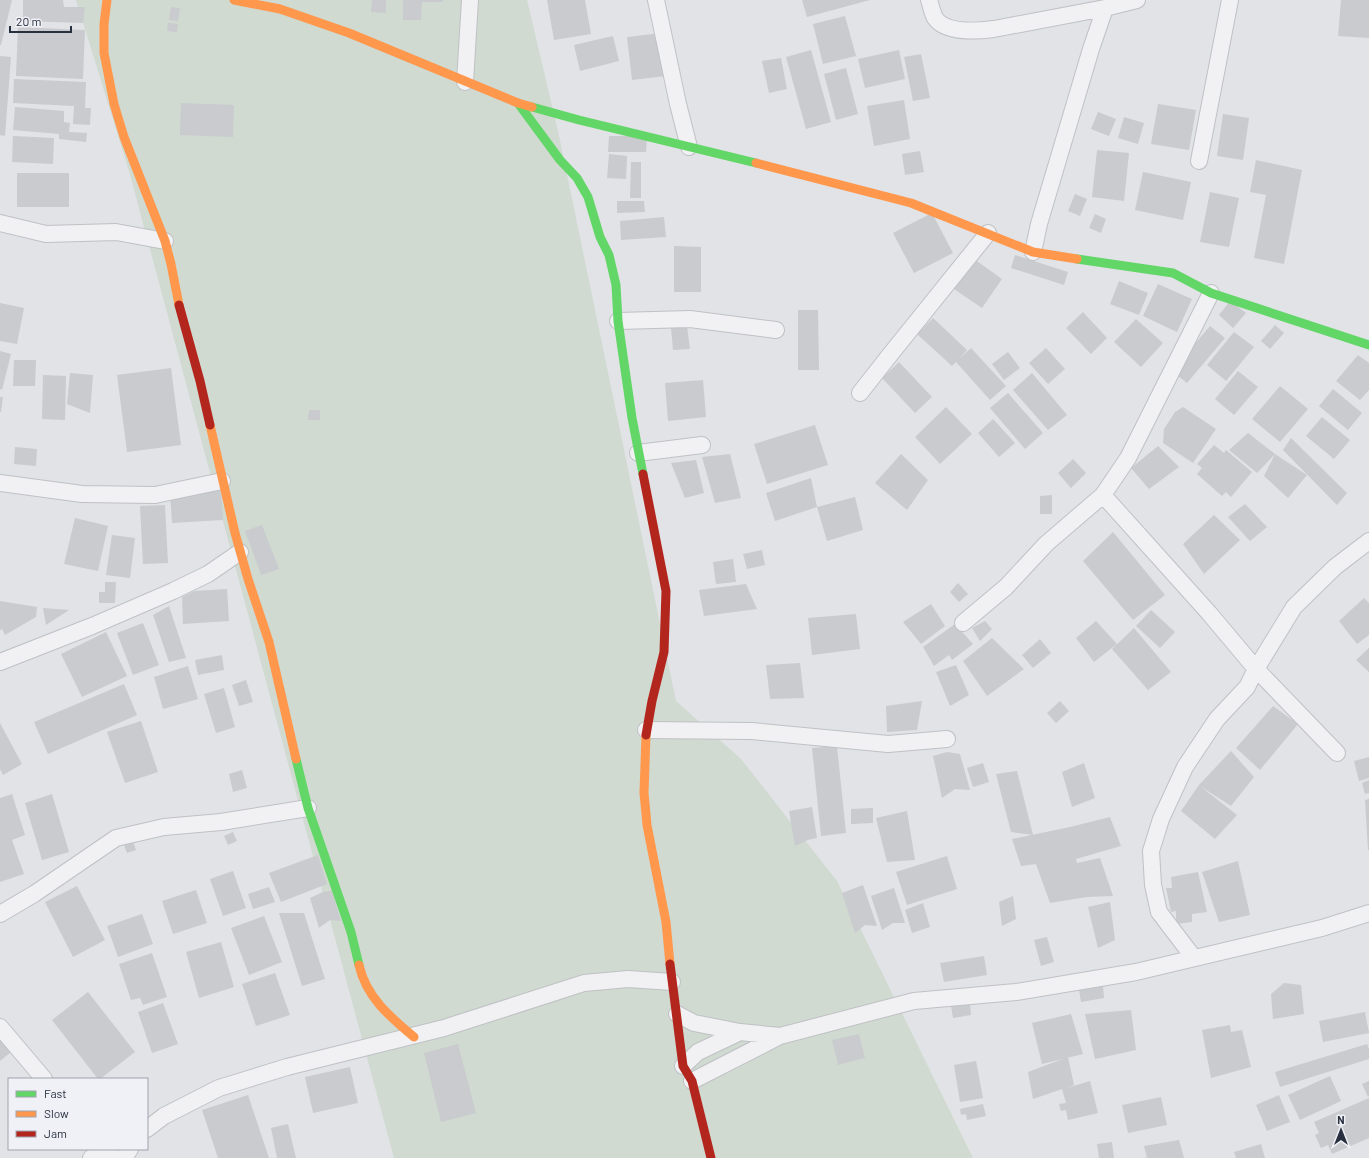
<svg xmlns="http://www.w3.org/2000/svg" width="1369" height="1158" font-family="Barlow,sans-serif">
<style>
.green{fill:#d0dad1}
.building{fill:#c9cbce}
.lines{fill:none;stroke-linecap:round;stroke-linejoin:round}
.street-casing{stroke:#bfc1c4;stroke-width:18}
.street{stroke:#f1f1f3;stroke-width:16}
.fast{stroke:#63d668;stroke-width:9}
.slow{stroke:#ff974d;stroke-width:9}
.jam{stroke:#b3261e;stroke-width:9}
</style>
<rect width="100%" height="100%" fill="#e1e3e6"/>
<path class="green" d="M76,0H527L558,131L676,701L741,759L837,881L973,1158H394L129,171Z"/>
<path class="building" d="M0,0H12L1,45H0Z
M23,0H63L64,7H85L83,23L23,21Z
M372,0H386V13L371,12Z
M403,0H443V2H422L421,20H403Z
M547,0H585L591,34L554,40Z
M802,0H870L807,17Z
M1341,0H1369V38L1338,36Z
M171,7L180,8L178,21L169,20Z
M845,16L856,56L823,64L813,24Z
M168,23L178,24L177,32L167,31Z
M18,27L85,30L83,79L16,76Z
M661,33L666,76L632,80L627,37Z
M613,36L619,61L580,71L574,45Z
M811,50L831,122L806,129L786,57Z
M899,50L905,79L865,88L858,59Z
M921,54L930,98L913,101L904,57Z
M0,56L11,57L5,136L0,135Z
M781,58L787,89L769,93L762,61Z
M846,68L858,114L836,120L824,74Z
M14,79L86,82L85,108H91L90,125L73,124L74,106L13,103Z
M904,100L910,139L874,146L867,106Z
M181,103L234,105L233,137L180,135Z
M1158,104L1196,110L1189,150L1151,144Z
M15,107L64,111V122L70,123L69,132L87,133L86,142L59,139V134L13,130Z
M1098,112L1116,119L1109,136L1091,129Z
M1223,114L1249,118L1243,160L1217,156Z
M1124,117L1144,123L1138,144L1118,138Z
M13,136L54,138L53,164L12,162Z
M609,136H647L646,152H608Z
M1097,150L1129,153L1124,201L1092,197Z
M920,151L924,172L905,175L902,154Z
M609,154L627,156L626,179L607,178Z
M1256,160L1302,170L1284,264L1254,258L1266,195L1250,192Z
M631,162H641V198H630Z
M1143,172L1191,182L1183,220L1135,210Z
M17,173H69V207H17Z
M1210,192L1239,198L1229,247L1200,242Z
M1075,194L1087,199L1080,216L1068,211Z
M617,201H644L645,212L617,213Z
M932,213L953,253L914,273L893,233Z
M1095,214L1106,219L1101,233L1089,228Z
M664,217L666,237L621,240L620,221Z
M674,246L701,247V292H674Z
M1015,255L1068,272L1064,285L1011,268Z
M974,259L1002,279L982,308L954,289Z
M1119,281L1148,293L1139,315L1110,304Z
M1158,284L1192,299L1177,332L1143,316Z
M1230,301L1246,313L1233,328L1219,315Z
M0,303L24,308L17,344L0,341Z
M798,310H818L819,370H798Z
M1083,312L1107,338L1091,354L1066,328Z
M933,318L967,350L959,359L971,348L1006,386L990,400L956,362L952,366L917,334Z
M1136,319L1163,343L1141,367L1114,342Z
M1275,325L1284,333L1270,349L1261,341Z
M687,326L690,349L673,350L671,328Z
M1210,326L1225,338L1187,383L1172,371Z
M1234,332L1254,347L1226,381L1207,365Z
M1046,348L1065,369L1048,384L1029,363Z
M0,351L11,354L2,390L0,389Z
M1008,352L1020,368L1004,380L992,364Z
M1358,355L1369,363V390L1360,400L1336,381Z
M14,360H36L35,386H13Z
M899,362L932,397L915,413L882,378Z
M171,368L181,445L127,452L117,375Z
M1238,371L1258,387L1234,415L1215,399Z
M70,373L93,375L90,413L67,404Z
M1032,373L1067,415L1048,430L1013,390Z
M43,375L66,376L65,420L42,419Z
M703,380L706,417L668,421L665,383Z
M1280,386L1308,409L1280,442L1252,419Z
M1333,389L1362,413L1348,430L1319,406Z
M1008,393L1043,433L1025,449L990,408Z
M0,397H3L1,412H0Z
M946,407L972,434L940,464L915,437Z
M1183,407L1216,429L1193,463L1163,443L1164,429L1175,412Z
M309,410H320V420H308Z
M1322,417L1350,440L1334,459L1306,436Z
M993,419L1015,443L999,457L978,433Z
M815,425L828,465L767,484L754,444Z
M1248,433L1275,454L1257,473L1229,450Z
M1291,438L1347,493L1337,505L1283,450Z
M1214,445L1224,453L1226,450L1252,472L1231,497L1226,492L1222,496L1197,474L1202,468L1197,464Z
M1158,446L1179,467L1149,489L1131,468Z
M15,447L37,449L36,466L14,464Z
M730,454L741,498L715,503L702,457Z
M901,454L928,480L907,510L875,483Z
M1275,454L1307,475L1288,498L1264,476Z
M1073,459L1086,473L1071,488L1058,473Z
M696,460L704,493L685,498L671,463Z
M811,478L817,507L775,521L766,493Z
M221,491L223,520L172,523L170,493Z
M1052,495V514H1040V496Z
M855,497L863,530L827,541L817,507Z
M1245,504L1267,527L1250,541L1228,517Z
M165,505L168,563L143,564L140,506Z
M1214,515L1240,540L1204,574L1183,544Z
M75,518L108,526L98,571L64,564Z
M262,525L279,569L261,575L245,531Z
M1113,532L1165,595L1133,620L1083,561Z
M112,535L135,538L130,578L106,575Z
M762,550L765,565L747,569L743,554Z
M733,559L736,582L716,584L713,562Z
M105,582H116L115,603H99V592H105Z
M958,583L968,594L959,602L950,592Z
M746,584L757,609L704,616L699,590Z
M227,589L229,621L183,624L182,597L194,591Z
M1364,598L1369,603V635L1357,644L1339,621Z
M0,601L37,607L36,617L5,635L2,629L0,630Z
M931,604L945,626L921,644L903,622Z
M169,606L186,658L169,662L153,615Z
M43,608L69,610L46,625Z
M1151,610L1175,632L1160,648L1136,626Z
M856,614L860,649L812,655L808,618Z
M985,621L992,629L980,641L972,628Z
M1096,621L1117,644L1094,662L1076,638Z
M143,623L159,665L133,675L117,633Z
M955,624L973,644L952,660L949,655L934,666L923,647Z
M1134,628L1171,672L1148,690L1112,649Z
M106,632L127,676L82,697L61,654Z
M992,638L1024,669L987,696L963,661Z
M1040,639L1051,653L1033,668L1022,655Z
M1369,648V672L1356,660Z
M222,655L224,670L198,675L195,660Z
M800,663L804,698L770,699L766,665Z
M956,665L969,695L950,706L936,672Z
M188,666L198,699L163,709L154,677Z
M246,680L253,702L239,706L232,685Z
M124,684L137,715L48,754L34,722Z
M224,688L235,727L216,733L204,694Z
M922,701L917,730L887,732L886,706Z
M1060,701L1069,711L1056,723L1047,713Z
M1273,706L1298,724L1260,770L1236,748Z
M141,721L158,772L125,783L107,732Z
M0,723L22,764L3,775L0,769Z
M837,746L846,833L821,836L812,748Z
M1231,751L1254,777L1231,806L1200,786L1237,815L1215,839L1181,811L1199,785Z
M947,752L960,754L970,790L955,789L942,798L933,756Z
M1369,757V778L1359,781L1354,761Z
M983,763L989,782L973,787L967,768Z
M1084,763L1095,798L1072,807L1062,772Z
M242,770L247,788L233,792L229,774Z
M1017,771L1033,835L1011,832L996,774Z
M1369,780V793L1365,794L1362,783Z
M12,794L25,835L12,840L24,874L0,882V798Z
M52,794L69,852L42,860L25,803Z
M1369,799V850H1368L1365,800Z
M812,807L817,838L808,840L795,846L789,811Z
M873,808V823L851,824V809Z
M907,811L915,860L887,862L876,818Z
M1110,817L1121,846L1076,859L1077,863L1100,858L1113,896L1087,897L1050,903L1036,864L1021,866L1012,839L1070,827Z
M233,832L237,841L228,845L224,836Z
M133,842L136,850L127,853L124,845Z
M318,855L327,884L281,902L269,873Z
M947,856L957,889L907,905L896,872Z
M1238,861L1250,915L1219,922L1202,872Z
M233,871L246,908L223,916L210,879Z
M1198,872L1207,912L1192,914V922L1176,924V911L1171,912L1166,888H1172L1171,877Z
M863,885L877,926L865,925L855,933L842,893Z
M77,886L105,940L73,957L45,902Z
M269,887L275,902L253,909L248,894Z
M894,888L905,923H893L882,930L871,896Z
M196,890L207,923L173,934L162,901Z
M332,891L341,921L330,920L319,928L310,898L323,892Z
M1013,896L1016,919L1002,926L999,902Z
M1110,902L1115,940L1098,948L1088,907Z
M923,903L930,927L912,933L905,910Z
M279,913H304L325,979L302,986Z
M142,914L153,944L118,957L107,926Z
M264,916L282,962L249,975L231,928Z
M1047,937L1054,962L1041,966L1034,940Z
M221,942L234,987L199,998L186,952Z
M152,953L167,997L143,1005L140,998L131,1000L119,964Z
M984,956L987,975L944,982L940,963Z
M275,973L290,1015L256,1026L242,984Z
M1284,983L1301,985L1304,1014L1273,1019L1271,994Z
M1103,986L1104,998L1081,1002L1079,990Z
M88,992L135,1052L100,1079H98L52,1020Z
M163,1003L178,1044L152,1053L138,1012Z
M970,1003L971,1015L953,1018L951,1006Z
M1131,1010L1136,1050L1095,1059L1085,1014Z
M1365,1012L1369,1033L1323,1042L1319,1021Z
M1071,1014L1083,1054L1042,1064L1032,1023Z
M1230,1025L1231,1032L1242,1030L1251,1067L1211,1078L1202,1030Z
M0,1033L2,1041L11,1052L0,1061Z
M859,1034L865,1058L838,1065L832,1040Z
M458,1044L476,1113L441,1122L424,1053Z
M1367,1044L1369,1049V1059L1280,1087L1275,1072Z
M1068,1057L1074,1085L1067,1088L1090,1081L1098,1113L1068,1120L1066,1110L1061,1111L1059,1104L1066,1103L1062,1089L1033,1099L1028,1072Z
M976,1061L983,1098L960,1102L954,1065Z
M350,1067L358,1103L313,1113L305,1077Z
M1330,1076L1341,1101L1300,1120L1288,1095Z
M1369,1081V1096L1368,1097L1362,1084Z
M248,1095L269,1158H218L202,1110Z
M1279,1095L1290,1122L1267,1131L1256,1105Z
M1161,1097L1167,1125L1128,1133L1122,1105Z
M1369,1098V1138L1332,1154L1328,1145L1321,1148L1315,1135L1319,1133L1314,1122Z
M983,1104L986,1116L967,1120L966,1114L961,1115L960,1109Z
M288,1124L296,1158H277L271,1128Z
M1179,1140L1184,1158H1147L1144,1146Z
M1112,1142L1114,1158H1099L1097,1144Z
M1261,1144L1265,1158H1236L1234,1152Z"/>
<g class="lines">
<g class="street-casing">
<path id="street" d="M656,0L678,104L689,147
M929,0C931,6 932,12 935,18C946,34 978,31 994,29L1105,8
M465,82L470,0
M1199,161L1230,0
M0,223L46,234L116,232L165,241
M1033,252L1039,224L1091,49L1105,8L1137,0
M1211,293L1128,458L1103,495L1209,613L1256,669L1337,753
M618,321L690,319L776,330
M860,393L889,356L988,233
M638,453L702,445
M0,483L82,494L155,495L222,481
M963,623L1006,587L1046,544L1103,495
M0,662L92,626L173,591L208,574L240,552
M646,730L752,731L888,744L947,739
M0,914L34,894L116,838L164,827L221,822L308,808
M1194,958L1159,912L1153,885L1151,851L1161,819L1185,767L1217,719L1247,687L1256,669L1294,607L1335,567L1369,541
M677,1014L694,1023L740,1032
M0,1027L44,1079
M683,1066L698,1052L740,1032L780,1036
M692,1081L780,1036L914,1001L1016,992L1136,972L1322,928L1369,913
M147,1129L164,1116L219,1088L287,1067L444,1028L584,983L628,979L672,982
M91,1158L96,1156L116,1158
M124,1158L130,1149"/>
</g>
<use href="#street" class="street"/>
<path class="fast" d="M518,103L560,160L577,178L588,197L600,237L609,255L616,285L618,321L632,418L643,474
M532,107L579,120L756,163
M1077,259L1173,273L1211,293L1369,345
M296,759L308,808L351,932L359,965"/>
<path class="slow" d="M107,0L104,24V53L114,104L124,137L165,241L171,264L179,305
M234,0L280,9L349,33L518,103L532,107
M756,163L911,203L1033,252L1077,259
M210,425L235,533L248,579L269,642L296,759
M646,735L644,793L647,825L666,922L670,964
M359,965C366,997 390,1017 414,1037"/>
<path class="jam" d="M179,305L200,381L210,425
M643,474L666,591L664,652L652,701L646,735
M670,964L683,1066L692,1081L711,1158"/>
</g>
<rect x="8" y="1078" width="140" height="72" fill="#eff1f6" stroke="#9fa3ad"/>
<rect x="16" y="1091" width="20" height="6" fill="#63d668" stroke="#9fa3ad"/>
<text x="44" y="1098" font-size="12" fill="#282f3f">Fast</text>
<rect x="16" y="1111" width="20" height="6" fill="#ff974d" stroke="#9fa3ad"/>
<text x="44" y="1118" font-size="12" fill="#282f3f">Slow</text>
<rect x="16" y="1131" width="20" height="6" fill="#b3261e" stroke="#9fa3ad"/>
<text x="44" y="1138" font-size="12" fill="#282f3f">Jam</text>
<g transform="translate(1341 1130)" stroke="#eff1f6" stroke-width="3" paint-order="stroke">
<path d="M0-3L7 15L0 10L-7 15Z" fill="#282f3f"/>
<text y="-6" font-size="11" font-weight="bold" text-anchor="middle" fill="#282f3f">N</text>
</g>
<path d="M10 26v6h61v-6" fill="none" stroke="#282f3f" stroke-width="2"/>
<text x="16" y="26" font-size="12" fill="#282f3f" stroke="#eff1f6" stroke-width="3" paint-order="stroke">20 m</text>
</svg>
